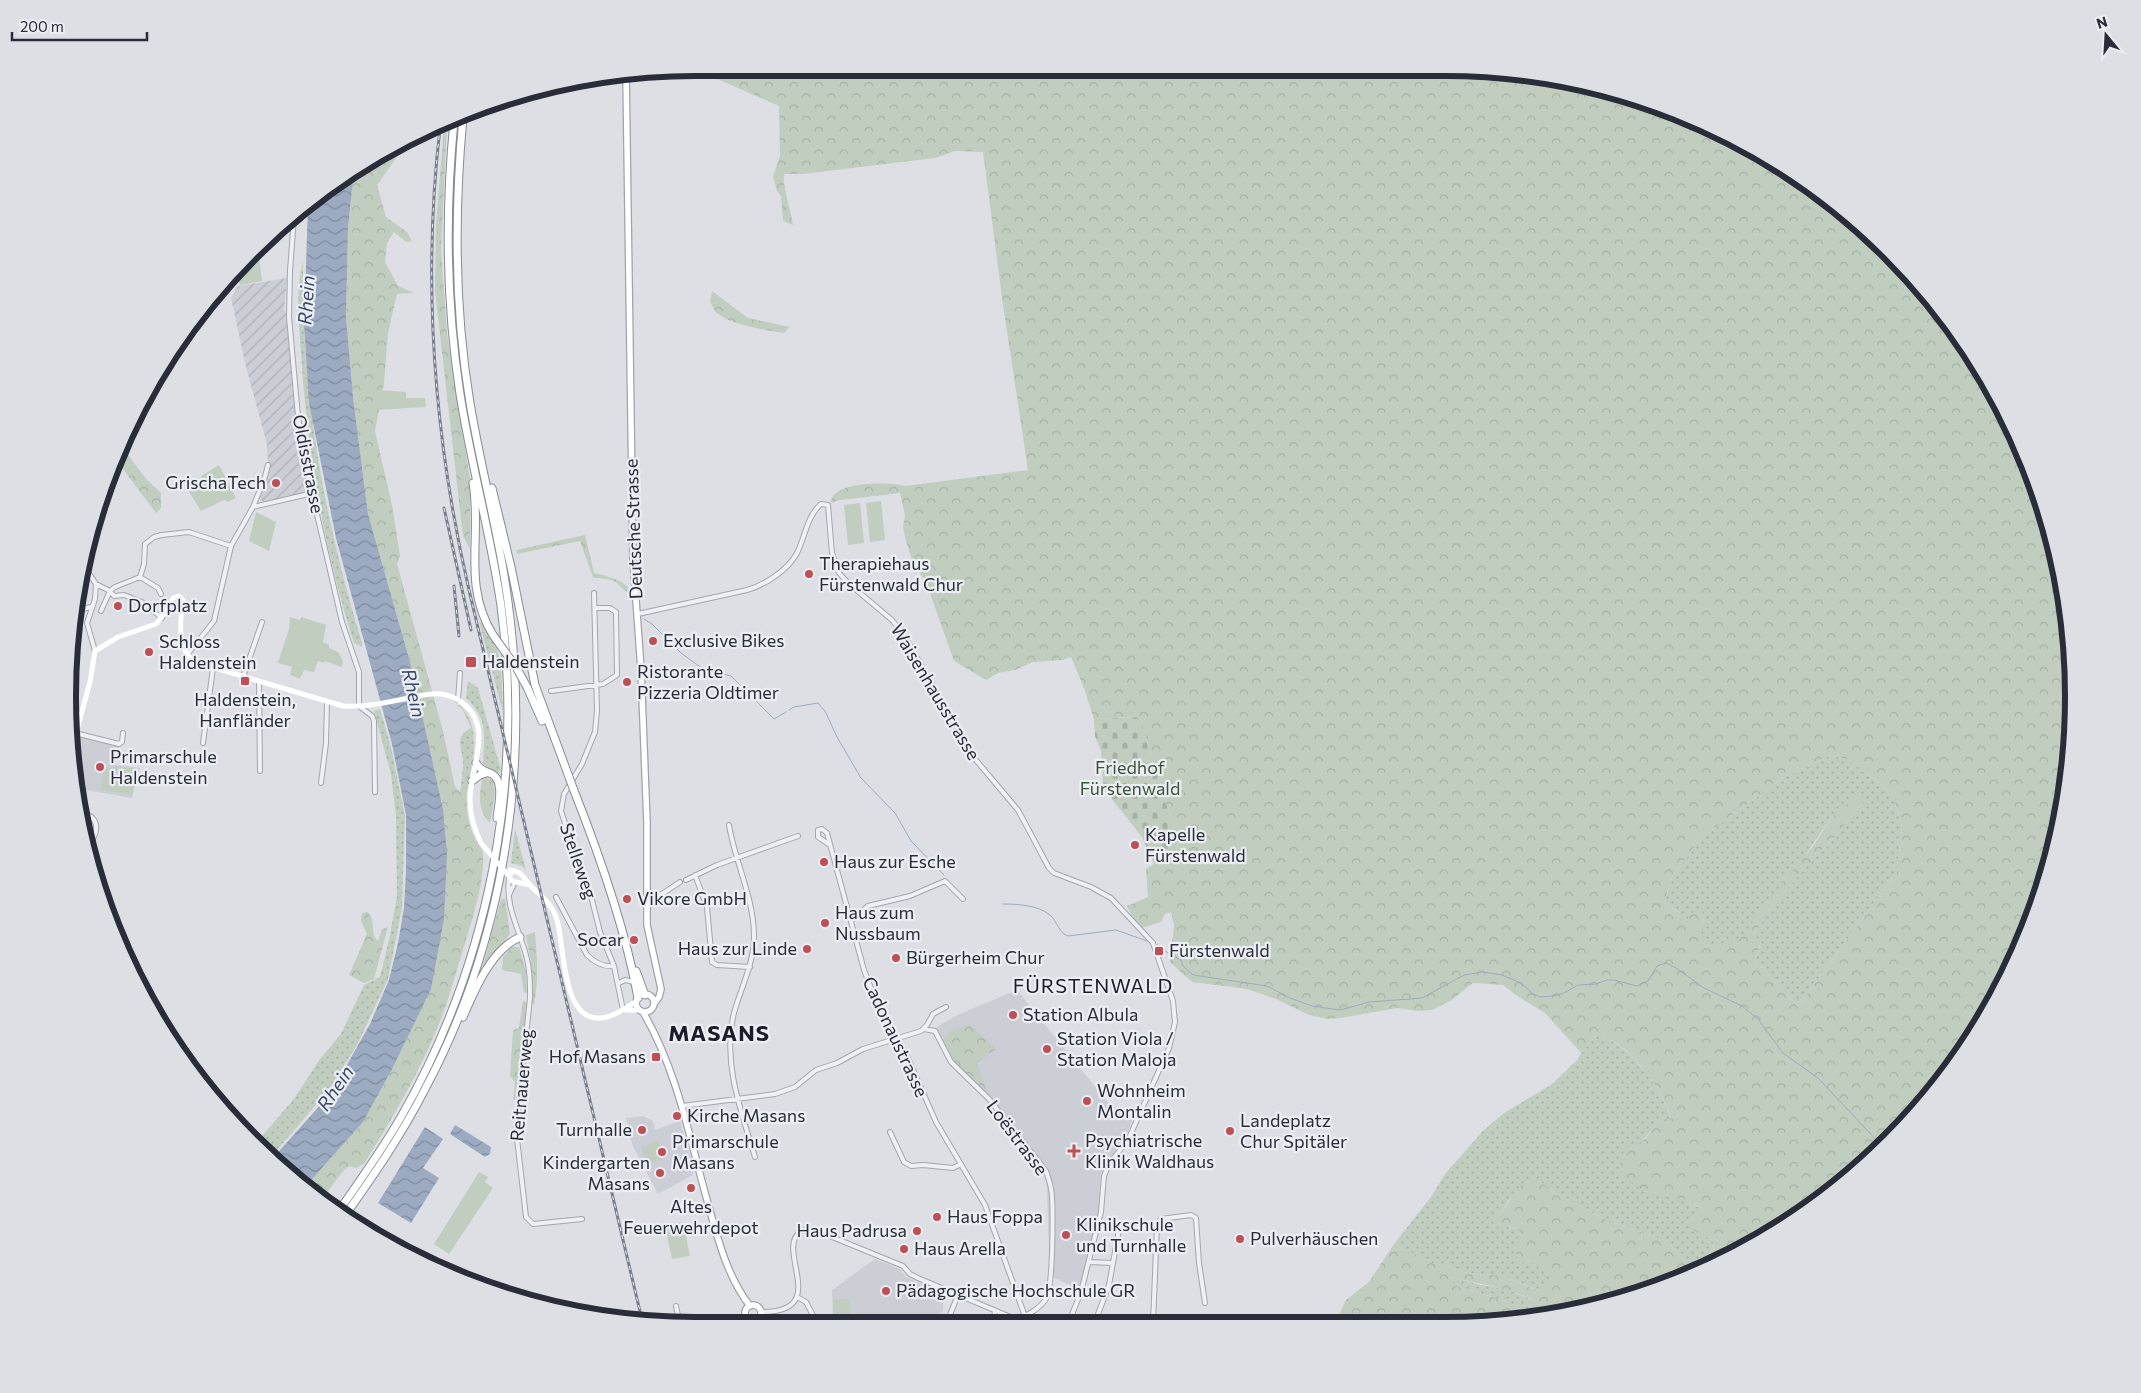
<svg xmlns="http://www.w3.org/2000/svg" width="2141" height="1393" font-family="Commissioner,sans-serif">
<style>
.built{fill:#cbced5}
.industrial{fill:url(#industrial-furrows)}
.grass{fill:url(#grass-dots)}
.forest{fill:url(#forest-crowns);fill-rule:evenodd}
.cemetery{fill:url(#cemetery-stones)}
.garden{fill:#c1cebf}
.water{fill:url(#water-waves)}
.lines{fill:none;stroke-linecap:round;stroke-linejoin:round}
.stream{stroke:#9cabc1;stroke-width:1}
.street-casing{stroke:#a3a6ae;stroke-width:6}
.primary-casing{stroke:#9ea3af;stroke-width:8}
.highway-casing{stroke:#868c9a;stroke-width:9}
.street{stroke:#eff0f4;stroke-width:4}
.secondary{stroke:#fff;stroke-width:5}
.primary{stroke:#fff;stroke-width:5.5}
.highway{stroke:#fff;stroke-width:7}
.rail-casing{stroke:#787e8c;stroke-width:3}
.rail{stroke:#eceef3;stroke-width:1;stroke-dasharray:4;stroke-linecap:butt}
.highway-bridge-casing{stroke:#868c9a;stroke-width:9;stroke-linecap:butt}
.secondary-bridge{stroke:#fff;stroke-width:5}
.highway-bridge{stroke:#fff;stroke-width:7}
.poi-dot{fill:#bd4f56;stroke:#eceef3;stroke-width:2}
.labels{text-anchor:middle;stroke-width:4.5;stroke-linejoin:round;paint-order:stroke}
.street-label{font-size:18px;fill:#282d39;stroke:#eceef3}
.poi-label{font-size:18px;fill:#282d39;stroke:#eceef3;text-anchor:start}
.park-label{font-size:18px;fill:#3a5437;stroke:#eceef3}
.water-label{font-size:19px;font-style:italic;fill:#374968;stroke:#eceef3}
.quarter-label{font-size:20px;letter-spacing:1px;fill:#1a1e2a;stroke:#eceef3}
.district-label{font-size:22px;font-weight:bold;letter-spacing:1px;fill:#1a1e2a;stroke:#eceef3}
.rim{fill:none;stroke:#282d39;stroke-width:6}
</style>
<defs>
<pattern id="industrial-furrows" width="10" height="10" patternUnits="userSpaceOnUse" patternTransform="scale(1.25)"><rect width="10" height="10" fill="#cbced5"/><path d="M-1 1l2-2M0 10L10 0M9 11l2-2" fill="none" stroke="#aeb1b8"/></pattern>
<pattern id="grass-dots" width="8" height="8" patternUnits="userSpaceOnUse" patternTransform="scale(1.25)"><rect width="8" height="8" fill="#c1cebf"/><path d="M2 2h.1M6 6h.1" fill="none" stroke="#a6b1a5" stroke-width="1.8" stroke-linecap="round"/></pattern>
<pattern id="forest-crowns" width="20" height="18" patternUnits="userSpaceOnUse" patternTransform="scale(1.25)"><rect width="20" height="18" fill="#c1cebf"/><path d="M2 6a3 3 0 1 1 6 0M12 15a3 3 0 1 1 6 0" fill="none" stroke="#a6b1a5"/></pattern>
<pattern id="cemetery-stones" width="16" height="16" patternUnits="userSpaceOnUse" patternTransform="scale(1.25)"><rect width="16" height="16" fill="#c1cebf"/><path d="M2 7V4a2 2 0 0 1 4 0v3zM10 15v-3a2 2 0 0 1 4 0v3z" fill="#a6b1a5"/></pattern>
<pattern id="water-waves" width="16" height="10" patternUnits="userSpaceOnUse" patternTransform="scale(1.25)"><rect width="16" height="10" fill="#9cabc1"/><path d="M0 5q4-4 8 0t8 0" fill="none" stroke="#7f8c9e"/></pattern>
</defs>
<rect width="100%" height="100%" fill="#dddfe5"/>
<path class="built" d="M77,736L119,745L116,765L140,768L132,798L75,788L72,747Z
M1017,990L1110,1105L1134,1116L1125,1139L1106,1163L1101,1174L1098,1213L1079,1289L1050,1276L1046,1167L990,1097L954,1062L938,1031L937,1027L955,1016Z
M643,1116L653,1121L655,1130L680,1121L691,1160L693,1175L658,1194L632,1144L626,1118Z
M875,1259L900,1269L906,1277L943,1293V1311L926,1322L833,1321L832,1290Z"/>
<path class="industrial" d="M287,278L284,310L288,316L310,491L264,503L258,497L268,465L267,444L246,367L231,298L238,286Z"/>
<path class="grass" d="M303,262C301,391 324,520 362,643V647L354,643C324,549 307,450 301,353C299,323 295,291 303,262Z
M479,621C506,643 501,682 503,713Z
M468,681L478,688L501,770L498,773L483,764C484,736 489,720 466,698Z
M457,705H460C483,730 472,761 467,790L460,792C461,783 463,773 463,764C464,751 452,737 471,728L463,710Z
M380,709L391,747L405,816L402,908L388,979L357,1045L328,1091L270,1158L256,1143L294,1099L320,1059L341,1034L364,985L380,977L389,940L397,896L396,816L391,774L374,711Z
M1831,755L1849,760L1891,792L1902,826L1897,872L1798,1006L1773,981L1765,968L1754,966L1761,942L1753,935L1775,903L1819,852L1829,844L1864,801L1831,818L1748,938L1705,947L1700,934L1704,923L1702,912L1697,910L1692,923L1660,919L1680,912L1667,906L1665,900L1672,877L1701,838L1784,777Z
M515,829L526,870L522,866L511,863Z
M1598,1036C1627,1040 1665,1092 1671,1119L1655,1121L1652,1130L1639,1144L1643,1191L1685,1199L1700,1208L1690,1222L1712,1240L1714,1246L1702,1268L1699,1270L1678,1255L1669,1242L1604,1219L1557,1194L1535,1178L1509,1200L1500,1215L1506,1226L1520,1231L1528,1260L1553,1276L1545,1289L1540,1291L1504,1276L1467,1273L1451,1267L1432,1263L1394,1244L1431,1197L1445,1174L1483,1131L1504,1113L1551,1085L1577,1060L1590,1039Z
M1452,1277L1481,1285L1506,1289L1533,1300L1528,1309H1522L1506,1301L1456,1286L1451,1280Z"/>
<path class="forest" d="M704,73H1527L1646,101L1722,132L1859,223L1943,313L2009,418L2052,533L2072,655L2068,778L2040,898L1989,1011L1918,1111L1828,1195L1723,1260L1702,1268L1714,1246L1712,1240L1693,1230L1690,1222L1700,1207L1684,1199L1643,1191L1622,1175L1620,1158L1626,1148C1641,1144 1651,1137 1655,1121L1671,1118C1666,1094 1622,1031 1594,1037L1581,1053L1545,1013L1517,996L1503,985L1473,983L1452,1000L1432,1010L1418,1011L1397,1008L1341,1018L1328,1019L1309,1015L1276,999L1247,989L1192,982L1170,962L1174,925L1171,912L1165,914L1161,922L1142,928L1133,918L1127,906L1148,897L1146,869L1178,849L1175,826L1167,807L1140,717L1094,719L1084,688L1071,657L1063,660L1033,662L1015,670L998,673L986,680L954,661L927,585L912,560L906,541L903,527L905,516L900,493L840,500L831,503C831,480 890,482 906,486L1028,470L1003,305L983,152L955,151L935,158L803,174H784C782,187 791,209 793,225L783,221L781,196L777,191L773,176L780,156L779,106ZM1831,755L1849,760L1891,792L1902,826L1897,872L1798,1006L1773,981L1765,968L1754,966L1761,941L1753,935L1775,903L1819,852L1829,844L1864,801L1858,795L1831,818L1814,845L1782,883L1740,939L1705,947L1701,934L1704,923L1702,911L1697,910L1690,914L1687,920L1679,917L1681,913L1667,906L1665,900L1672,877L1701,838L1784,777Z
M447,124L441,249L447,334L470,479V549L463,536L435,291L436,224L444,127Z
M406,144L377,185L386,217L407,232L412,241L406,242L394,232L387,243L385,262L398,286L414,293L397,294L388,333L384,383L375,431L392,505L400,556L397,564L443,731L455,787L460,792L467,790C466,807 467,823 475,838C478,843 483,849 483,855C485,878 473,918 466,940C457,968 450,997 439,1024C419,1073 392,1119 364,1164L356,1168L349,1166L343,1171L321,1200L305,1187L363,1122L443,809L412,669L368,514L353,397L346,317L348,228L354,170Z
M712,291L748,318L790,327L784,333C767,330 729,325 716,312C714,310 712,305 710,302Z
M122,447L147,480L161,493V508L156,513L116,460Z
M585,535L594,573C608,576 632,582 634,599C627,594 624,589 618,584C612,578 601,579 593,577L580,541L517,554L516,550Z
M483,776L493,781L495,792L490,823C477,810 479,793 483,776Z
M501,899H505L510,934L482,969Z
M368,912L372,919L374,937L378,941L382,929L388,927L374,979L364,983L349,975L367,934L361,921L362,913Z
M535,932C537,957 539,979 534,1004H532L531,962L526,935Z
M512,947H519L526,971L527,992L524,993L521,974L502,970L503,957Z
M523,1001L528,1003L515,1100H513L515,1082L510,1076L513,1030L519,1028Z
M969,1024L996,1049L977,1063L987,1093L954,1062L943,1041L949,1032Z
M1535,1178L1557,1194L1604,1219L1669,1242L1678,1255L1699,1270L1608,1304L1485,1324L1335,1323L1346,1300L1369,1282L1394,1244L1432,1263L1451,1267L1467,1273L1504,1276L1539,1291L1545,1289L1552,1276L1528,1260L1520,1264C1513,1254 1516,1242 1520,1231L1507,1226L1500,1229L1493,1224L1494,1218L1500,1215L1519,1187ZM1452,1277C1479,1285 1508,1287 1533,1300L1528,1309H1522L1506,1301L1456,1286L1451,1280Z"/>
<path class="cemetery" d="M1140,717L1167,807L1175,826L1178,850L1154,864L1142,837L1103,788L1101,751L1095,736L1094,719Z"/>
<path class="garden" d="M259,257L262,281L240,285L237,269L245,259Z
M377,390L406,392V398H425L426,407L377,410Z
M219,465L236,498L228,502L224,500L201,511L188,490L202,478L201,476Z
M881,501L885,540L870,542L866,503Z
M860,503L864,543L848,545L844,505Z
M256,512L276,522L269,551L249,541Z
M290,617L300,620L301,617L326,625L323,642L329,645V648L338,652L343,661L342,667L325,661L324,663L318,661L314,672L304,670L300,679L290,675L292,667L278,663L289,629Z
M116,766L138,769L132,795L101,790L104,767L113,768Z
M658,1141L664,1158L647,1164L641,1147Z
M479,1172L488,1177L485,1182L493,1188L449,1254L434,1244Z
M683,1222L690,1256L672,1259L665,1226Z
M833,1299H849L850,1321H833Z"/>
<path class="water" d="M354,170L348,228L346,317L353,397L368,514L412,669L443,809L447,854L444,919L431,989L392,1069L363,1122L305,1187L272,1159L331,1093L370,1024L389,980L398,943L404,908L406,870V815L392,744L336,538L309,403L304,324L308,206L347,174Z
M455,1125L491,1147L490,1154L485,1157L450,1134Z
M425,1127L443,1139L423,1168L439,1178L411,1223L378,1203Z"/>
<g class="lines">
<path class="stream" d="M644,619L652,624L681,653L703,669L731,676L747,692
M752,697L774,719L786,712
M789,710L794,707L818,703L825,711L837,737L861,778L895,813L911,841L944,875
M1003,904C1017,904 1038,905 1050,915C1057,921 1059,933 1068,936L1116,930L1147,941
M1158,945L1168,953
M1172,955L1181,960L1183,966L1193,975L1267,986L1290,998L1312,1006L1340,1010L1369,1002L1422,998L1464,975L1483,972L1502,975L1521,983L1533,994L1540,997L1554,996L1564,993L1578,985L1596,984L1607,980H1614L1637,986L1648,981L1657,966L1666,963L1676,968L1704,988L1742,1006L1758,1019L1783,1053L1818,1078L1881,1145"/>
<g class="street-casing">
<path id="street" d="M294,217L290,271L289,317L298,416L306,467L342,622L359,672V706L372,716L374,721L375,792
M253,507L313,493
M86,569L96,584L110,591L101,611
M140,577L158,588L161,594
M594,593L597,711L595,732L582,764L564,794L561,811L585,884L591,896L600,932L614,966L623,1010
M78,610L91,607
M638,614L747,590C765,585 788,570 797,553C805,537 807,516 821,504L828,505L832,553L839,573L848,583L892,620L904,635L975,759L1018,810L1049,868L1054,873L1091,887L1111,898L1153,943L1173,1001L1175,1022L1169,1048L1128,1140L1109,1164L1104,1176L1101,1212L1081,1292L1069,1322
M162,618L142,602L124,595L114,596L110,591L115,587L140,577L144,564L145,544L154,537L162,535L189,532L231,546
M95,651L87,623L95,599L96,584
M187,655L214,621L231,546L253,507L264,480L268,465
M243,677L262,622
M259,682L260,771
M551,691L603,684L617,675L616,612L610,608H595
M458,700L460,673
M75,733L119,744L122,742L123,733
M203,743L213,668
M321,783L326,743L327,702
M79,811C101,817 100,832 87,847
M729,825C735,862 754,898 754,936C754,964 741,987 734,1013C722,1062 741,1111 755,1157
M830,845L818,837V830L822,829L827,833L864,970L874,996L906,1054L936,1122L985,1205L1027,1322
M695,875L707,907L712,962L717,965L750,967
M509,878C505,906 519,929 526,955C530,969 530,983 530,998L516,1130L526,1217L533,1224L582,1219
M686,880L717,865L798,836
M509,895L515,882
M647,895L662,894L680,882
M556,897L587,955C594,962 604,967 614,966
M851,921L868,906L910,896L945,881L963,899
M619,983L625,980L634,982
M682,1106L775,1094L795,1087L816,1070L837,1063L863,1049L921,1031L927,1025L933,1014L946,1007
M890,1132L904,1162L911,1166L923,1165L953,1168L961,1164
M1089,1262L1113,1263
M797,1297L806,1302L816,1321
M676,1306L679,1320
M761,1312C832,1313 775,1250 800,1232C805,1229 809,1229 815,1230L903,1266L910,1274L918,1278L1013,1318C1025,1319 1042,1307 1047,1297C1053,1283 1053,1215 1052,1197C1052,1188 1049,1180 1046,1171L989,1099L951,1062L935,1031L924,1029
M947,1322L958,1295
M993,1322L995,1311
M1095,1322L1109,1285L1120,1224
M1153,1323L1157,1226L1161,1219L1191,1215L1196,1218L1199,1263L1205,1303"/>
</g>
<g class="primary-casing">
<path id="primary" d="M626,73L633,559L641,669L647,823V925L661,989L659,997L654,1004
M636 1003a9 9 0 1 1 18 0a9 9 0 1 1-18 0Z
M643,1012C678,1072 690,1141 709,1207C718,1240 728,1278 750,1306
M745 1313a8 8 0 1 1 16 0a8 8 0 1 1-16 0Z"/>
</g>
<g class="highway-casing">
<path id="highway" d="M473,483C482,537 462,585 493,635
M492,488L511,567L535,685L569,777
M527,687L542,721
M476,763C480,770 485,771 492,774C505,781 498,807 497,818
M472,781L480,775L486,773
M573,788C600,856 625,927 638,998
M636,971L645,995
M463,1017C475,989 491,950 520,937
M338,1212C360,1181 382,1150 401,1117C489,964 524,782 501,606C491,535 471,465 460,394C446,303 445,212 454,121
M344,1217C373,1176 401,1136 424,1091C501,948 529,779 510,618C502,545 482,475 470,403C454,307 454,214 463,117"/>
</g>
<use href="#street" class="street"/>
<path class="secondary" d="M72,740L78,726L90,682L95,651L118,637L156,624L163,615L173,598L179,596L183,600C180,620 176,654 198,663L343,706C367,708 391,701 415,697C423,695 432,693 441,694C450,695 458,699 465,705C493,729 470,769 470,799C470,815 474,829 481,843
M510,870C522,872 522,876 530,885C540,896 551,902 556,917C566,943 559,1029 607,1017C618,1014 627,1007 637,1001
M513,871L509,876L512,881L530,885
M623,1010H640"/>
<use href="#primary" class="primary"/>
<use href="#highway" class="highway"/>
<g class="rail-casing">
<path id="rail" d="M440,128C422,283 434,438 469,590L642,1320
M444,508L471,630
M454,586L459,636"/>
</g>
<use href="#rail" class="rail"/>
<g class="highway-bridge-casing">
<path id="highway-bridge" d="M493,635L516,667L527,687
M569,777L573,788"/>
</g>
<path class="secondary-bridge" d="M481,843L507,874"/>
<use href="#highway-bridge" class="highway-bridge"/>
</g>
<g class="poi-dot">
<circle cx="276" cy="483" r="5"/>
<circle cx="809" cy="574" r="5"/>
<circle cx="118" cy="606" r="5"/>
<circle cx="653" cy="641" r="5"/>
<circle cx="149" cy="652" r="5"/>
<rect x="465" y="656" width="12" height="12" rx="2.5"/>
<rect x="240" y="676" width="10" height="10" rx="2.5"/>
<circle cx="627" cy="682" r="5"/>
<circle cx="100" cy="767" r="5"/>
<circle cx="1135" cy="845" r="5"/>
<circle cx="824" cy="862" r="5"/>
<circle cx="627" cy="899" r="5"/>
<circle cx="825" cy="923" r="5"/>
<circle cx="634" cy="940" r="5"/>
<circle cx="807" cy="949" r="5"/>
<rect x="1154" y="946" width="10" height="10" rx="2.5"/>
<circle cx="896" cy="958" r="5"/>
<circle cx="1013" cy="1015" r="5"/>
<circle cx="1047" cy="1049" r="5"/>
<rect x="651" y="1052" width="10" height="10" rx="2.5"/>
<circle cx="1087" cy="1101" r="5"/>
<circle cx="677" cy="1116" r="5"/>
<circle cx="642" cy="1130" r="5"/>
<circle cx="1230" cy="1131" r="5"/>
<path d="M1071.5 1143.5h5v5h5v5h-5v5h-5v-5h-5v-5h5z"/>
<circle cx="662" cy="1152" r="5"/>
<circle cx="660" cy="1173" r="5"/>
<circle cx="691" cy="1188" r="5"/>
<circle cx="937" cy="1217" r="5"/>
<circle cx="917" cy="1231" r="5"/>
<circle cx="1066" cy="1235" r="5"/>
<circle cx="1240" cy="1239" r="5"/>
<circle cx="904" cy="1249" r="5"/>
<circle cx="886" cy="1291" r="5"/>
</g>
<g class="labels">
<g class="street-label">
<text transform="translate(308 464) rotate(79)" y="6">Oldisstrasse</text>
<text transform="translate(634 529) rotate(-92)" y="6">Deutsche Strasse</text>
<text transform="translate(935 692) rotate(59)" y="6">Waisenhausstrasse</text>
<text transform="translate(578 861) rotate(71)" y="6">Stelleweg</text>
<text transform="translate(895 1037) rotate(65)" y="6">Cadonaustrasse</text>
<text transform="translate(522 1085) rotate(-85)" y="6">Reitnauerweg</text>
<text transform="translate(1017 1138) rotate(53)" y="6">Loëstrasse</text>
</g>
<g class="poi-label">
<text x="266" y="489" text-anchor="end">GrischaTech</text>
<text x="819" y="570">Therapiehaus<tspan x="819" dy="21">Fürstenwald Chur</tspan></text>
<text x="128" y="612">Dorfplatz</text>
<text x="663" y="647">Exclusive Bikes</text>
<text x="159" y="648">Schloss<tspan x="159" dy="21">Haldenstein</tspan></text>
<text x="482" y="668">Haldenstein</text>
<text x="637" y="678">Ristorante<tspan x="637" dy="21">Pizzeria Oldtimer</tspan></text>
<text x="245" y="706" text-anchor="middle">Haldenstein,<tspan x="245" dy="21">Hanfländer</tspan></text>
<text x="110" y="763">Primarschule<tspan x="110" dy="21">Haldenstein</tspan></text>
<text x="1145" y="841">Kapelle<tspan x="1145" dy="21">Fürstenwald</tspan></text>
<text x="834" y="868">Haus zur Esche</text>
<text x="637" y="905">Vikore GmbH</text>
<text x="835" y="919">Haus zum<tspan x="835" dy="21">Nussbaum</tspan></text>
<text x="624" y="946" text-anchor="end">Socar</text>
<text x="797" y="955" text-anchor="end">Haus zur Linde</text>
<text x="1169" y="957">Fürstenwald</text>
<text x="906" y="964">Bürgerheim Chur</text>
<text x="1023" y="1021">Station Albula</text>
<text x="1057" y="1045">Station Viola /<tspan x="1057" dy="21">Station Maloja</tspan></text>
<text x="646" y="1063" text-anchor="end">Hof Masans</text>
<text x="1097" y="1097">Wohnheim<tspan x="1097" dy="21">Montalin</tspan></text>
<text x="687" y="1122">Kirche Masans</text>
<text x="1240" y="1127">Landeplatz<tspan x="1240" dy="21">Chur Spitäler</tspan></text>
<text x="632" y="1136" text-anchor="end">Turnhalle</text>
<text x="1085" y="1147">Psychiatrische<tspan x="1085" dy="21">Klinik Waldhaus</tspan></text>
<text x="672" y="1148">Primarschule<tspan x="672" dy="21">Masans</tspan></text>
<text x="650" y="1169" text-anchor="end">Kindergarten<tspan x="650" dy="21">Masans</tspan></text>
<text x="691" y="1213" text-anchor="middle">Altes<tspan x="691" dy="21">Feuerwehrdepot</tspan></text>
<text x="947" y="1223">Haus Foppa</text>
<text x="1076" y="1231">Klinikschule<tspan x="1076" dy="21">und Turnhalle</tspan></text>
<text x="907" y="1237" text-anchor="end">Haus Padrusa</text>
<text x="1250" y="1245">Pulverhäuschen</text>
<text x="914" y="1255">Haus Arella</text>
<text x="896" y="1297">Pädagogische Hochschule GR</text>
</g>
<g class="park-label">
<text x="1130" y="774">Friedhof<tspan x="1130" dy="21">Fürstenwald</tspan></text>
</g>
<g class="water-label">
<text transform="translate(306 300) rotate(-86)" y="7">Rhein</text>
<text transform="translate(414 693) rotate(77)" y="7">Rhein</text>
<text transform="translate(335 1088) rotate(-56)" y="7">Rhein</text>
</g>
<g class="quarter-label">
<text x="1093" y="993">FÜRSTENWALD</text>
</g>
<g class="district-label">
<text x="719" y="1041">MASANS</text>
</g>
</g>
<path d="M0 0H2141V1393H0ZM696 76H1445A620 620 0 0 1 2065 696V697A620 620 0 0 1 1445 1317H696A620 620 0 0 1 76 697V696A620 620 0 0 1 696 76Z" fill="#dcdfe4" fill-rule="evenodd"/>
<path class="rim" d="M696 76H1445A620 620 0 0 1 2065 696V697A620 620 0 0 1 1445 1317H696A620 620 0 0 1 76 697V696A620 620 0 0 1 696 76Z"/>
<g transform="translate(2106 35) rotate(342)" stroke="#eceef3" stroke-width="4" paint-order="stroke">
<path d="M0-4L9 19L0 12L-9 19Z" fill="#282d39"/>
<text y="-8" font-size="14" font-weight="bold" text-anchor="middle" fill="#282d39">N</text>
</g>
<path d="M12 32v8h135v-8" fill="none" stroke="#282d39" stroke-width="2.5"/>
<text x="20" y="32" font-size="15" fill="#282d39" stroke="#eceef3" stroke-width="4" paint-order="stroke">200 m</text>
</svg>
